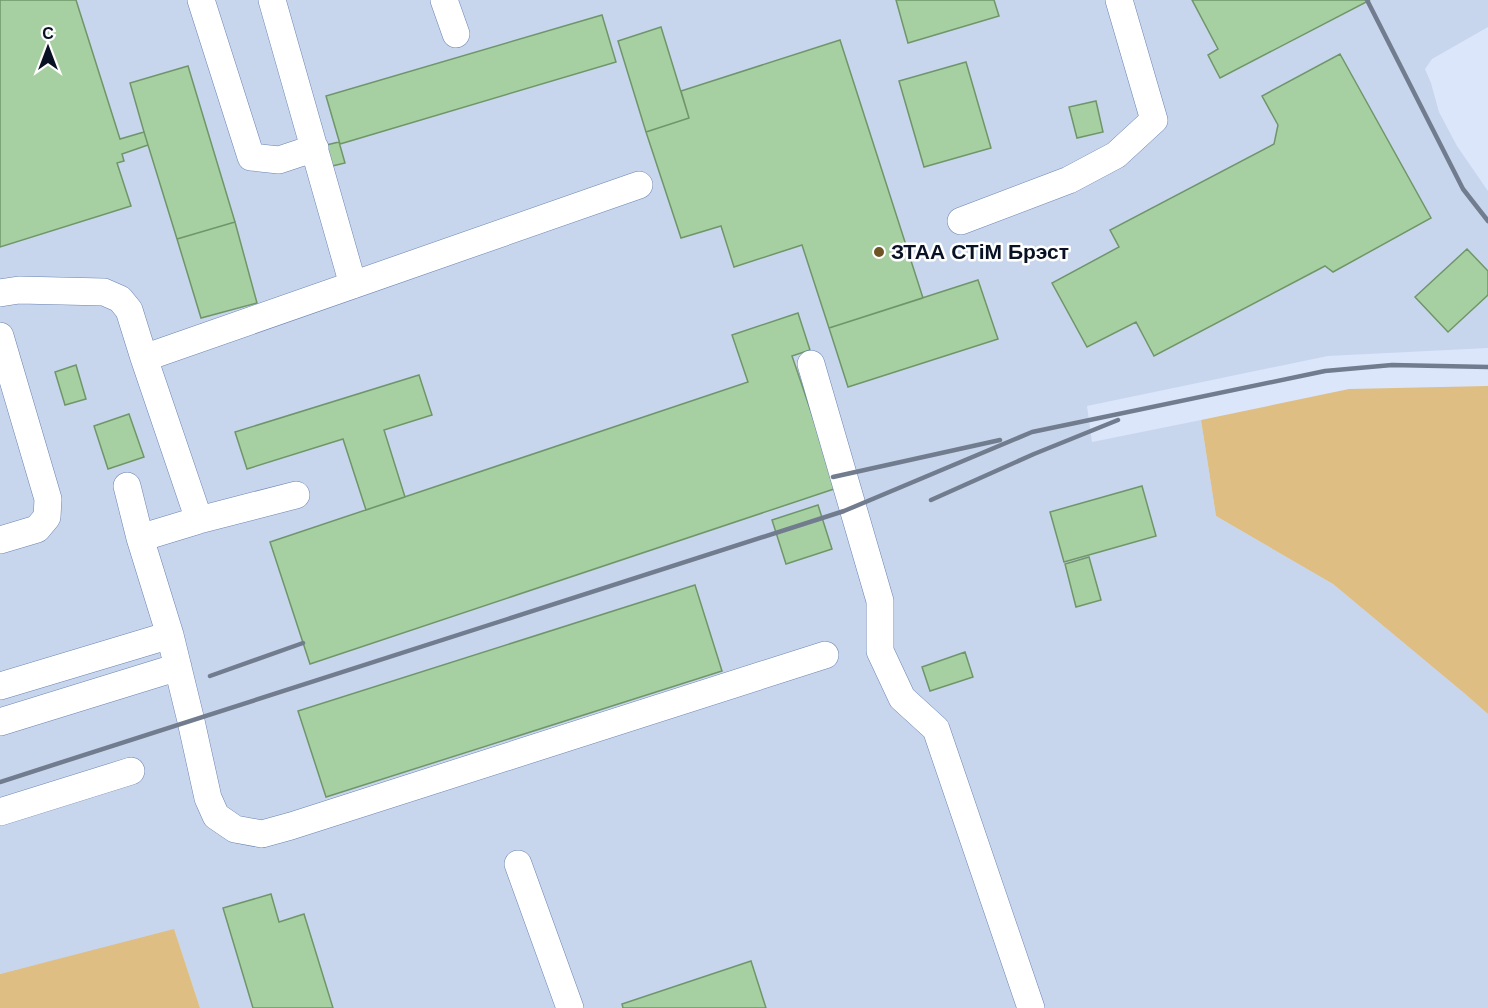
<svg xmlns="http://www.w3.org/2000/svg" width="1488" height="1008" font-family="'Work Sans',sans-serif">
<style>
.built{fill:#c8d6ed}
.green{fill:#debe82}
.building{fill:#a7d0a2;stroke:#6f966a;stroke-width:1.5}
.lines{fill:none;stroke-linecap:round;stroke-linejoin:round}
.minor-casing{stroke:#6983b2;stroke-width:28}
.minor{stroke:#fff;stroke-width:27}
.rail{stroke:#727c8f;stroke-width:4.5}
.poi-dot{fill:#6e5526;stroke:#fff;stroke-width:2}
.labels{text-anchor:middle;stroke-width:5;stroke-linejoin:round;paint-order:stroke}
.poi-label{font-size:21px;font-weight:bold;fill:#091224;stroke:#fff;text-anchor:start}
</style>
<rect width="100%" height="100%" fill="#dbe6fb"/>
<path class="built" d="M0,0H1488V27L1432,59L1425,69L1431,83L1439,112L1457,146L1488,191V348L1328,356L1087,406L1092,442L1201,420L1216,516L1333,584L1464,693L1488,714V1008H200L174,930L0,974Z"/>
<path class="green" d="M1488,386V714L1464,693L1333,584L1216,516L1201,420L1349,389Z
M174,929L200,1008H0V974Z"/>
<path class="building" d="M0,0H76L120,139L144,132L148,145L122,154L124,161L117,163L131,206L0,247Z
M896,0H994L999,16L908,43Z
M1192,0H1370L1220,78L1208,55L1218,49Z
M602,15L616,62L340,144L326,96Z
M661,27L689,118L646,132L618,41Z
M840,40L923,298L829,328L802,245L734,267L721,226L681,238L646,132L689,118L681,91Z
M1340,54L1431,218L1333,272L1325,266L1154,356L1136,322L1087,347L1052,283L1119,247L1110,230L1274,144L1278,125L1262,96Z
M966,62L991,148L924,167L899,81Z
M188,66L235,222L177,239L144,132L130,83Z
M1096,101L1103,132L1077,138L1069,107Z
M339,142L345,163L328,167L322,146Z
M235,222L257,303L201,318L177,239Z
M1467,249L1488,271V295L1448,332L1415,297Z
M978,280L998,339L848,387L829,328Z
M798,313L810,350L792,356L837,488L310,664L270,542L748,382L732,335Z
M76,365L86,399L65,405L55,372Z
M419,375L432,415L384,430L405,497L366,510L343,439L247,469L235,432Z
M129,414L144,457L108,469L94,426Z
M1142,486L1156,536L1064,562L1050,512Z
M818,505L832,549L786,564L772,520Z
M1089,557L1101,600L1076,607L1065,564Z
M695,585L722,671L326,797L298,711Z
M965,652L973,677L930,691L922,667Z
M271,894L279,922L304,914L333,1008H253L223,908Z
M751,961L766,1008H623L622,1004Z"/>
<g class="lines">
<g class="minor-casing">
<path id="minor" d="M201,0L251,157L279,160L315,148
M272,0L353,285
M444,0L456,34
M961,221L1069,180L1116,155L1154,120L1119,0
M0,293L19,290L104,292L120,299L129,310L144,358L639,185
M0,336L48,499L47,517L37,529L0,540
M144,358L199,520
M811,364L880,601V651L902,698L936,729L1031,1008
M127,486L140,538L170,635L191,721L208,798L216,816L235,829L262,834L291,826L825,655
M140,538L199,520L296,495
M0,686L170,635
M0,722L178,667
M0,812L131,771
M518,864L570,1008"/>
</g>
<use href="#minor" class="minor"/>
<path class="rail" d="M1367,0L1463,189L1488,221
M833,477L1000,440
M931,500L1034,454L1118,420
M210,676L303,643
M0,782L844,511L1032,432L1325,371L1392,365L1488,367"/>
</g>
<circle class="poi-dot" cx="879" cy="252" r="6"/>
<g class="labels">
<g class="poi-label">
<text x="891" y="259">ЗТАА СТіМ Брэст</text>
</g>
</g>
<g transform="translate(48 48)" stroke="#ffffff" stroke-width="4.5" paint-order="stroke">
<path d="M0-4.5L10 22L0 15L-10 22Z" fill="#091224"/>
<text y="-9" font-size="16" font-weight="bold" text-anchor="middle" fill="#091224">С</text>
</g>
</svg>
